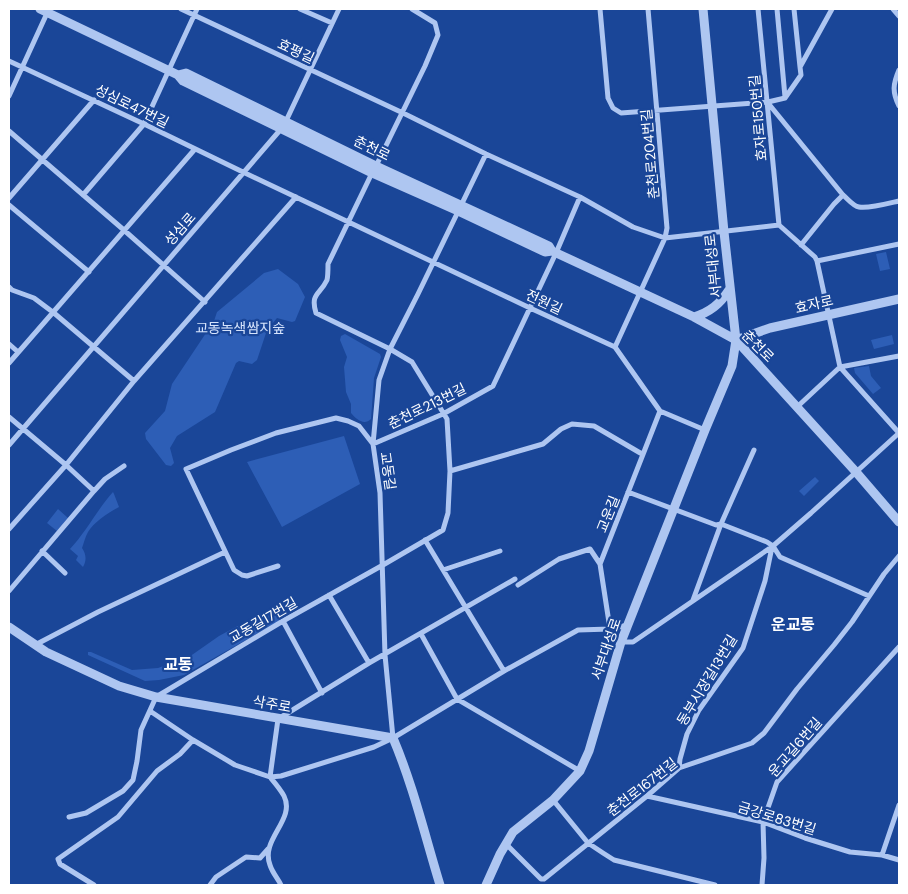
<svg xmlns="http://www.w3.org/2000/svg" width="908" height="894" font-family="'DM Sans','Noto Sans KR',sans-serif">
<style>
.green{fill:#2d5eb6}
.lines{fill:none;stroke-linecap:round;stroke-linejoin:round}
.minor{stroke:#aec6f1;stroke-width:5}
.tertiary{stroke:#aec6f1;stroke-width:9}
.labels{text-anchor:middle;stroke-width:4.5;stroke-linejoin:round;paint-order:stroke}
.street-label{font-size:14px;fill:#fff;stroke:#1a4698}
.park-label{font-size:14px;fill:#d5e3fc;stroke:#1a4698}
.quarter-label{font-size:16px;font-weight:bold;fill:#fff;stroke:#1a4698}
</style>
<rect width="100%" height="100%" fill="#1a4698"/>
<path class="green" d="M886,252L890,269L880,271L876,254Z
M278,269L298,284L305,297L295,321L292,322L277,318L267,330L257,360L252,364L239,361L236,363L215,412L177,436L170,448L174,463L171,466L166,465L146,439L145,433L165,411L172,384L214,321L217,312L264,273Z
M345,334L380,354L381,357L374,378L371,419C364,426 356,419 351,413V404L346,392L344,367L347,357L340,340L341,336Z
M892,335L894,344L874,349L871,340Z
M869,366L871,376L881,388L873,394L855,373L854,368Z
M344,436L360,484L282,527L247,462Z
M815,477L819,481L804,496L799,491Z
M113,492L114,494L119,507C109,512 94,522 88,532C85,537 84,543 82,548C86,554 87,560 83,567L76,560L78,556L70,549C86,532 97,510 113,492Z
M58,509L68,518L57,531L47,523Z
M281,603L288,616L184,675L159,680L145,681L88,655V652H91L132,670L158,668L189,657L219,636Z"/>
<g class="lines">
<path class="minor" d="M181,9L403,113L486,154L580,197L633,227L665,238L779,225
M300,9L332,23
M600,9L608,98L613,108L621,113L768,102L785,98L801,75L800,67L832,9
M758,9L779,225L815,257L817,261L840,367L899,433
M777,9L785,97
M794,9L800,67
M893,9L899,16
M9,61L144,124L245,173L530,308L615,347L660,411L705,430
M899,70C893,84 892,92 899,106
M9,96L48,11
M768,103L843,195C848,199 853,206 859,207C868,209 890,203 899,201
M9,131L125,231L205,302
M486,154L418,294L390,349L379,380L373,444L443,414L493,386L556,253L580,197
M376,166L425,66L438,35L435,23L412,9
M83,195L144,124L197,9
M9,198L94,100
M9,205L89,272
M801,245L834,204L843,195
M817,261L899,244
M9,287L12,290L34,298L54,313L134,381
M9,344L18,352
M615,347L665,238L667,228L648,9
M9,363L195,149
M797,407L840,367L899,356
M9,417L66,465L94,491L9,591
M9,445L281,129L286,121L339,9
M450,471L543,444L561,429L572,424L594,426L642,454
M94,491L105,479L124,466
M628,492L716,525L721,524L767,542L773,546L780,557L869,596
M9,529L66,465L134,381L296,197
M425,540L504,671
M42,551L65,573
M278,566L247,576L242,575L234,570L186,469L231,450L276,433L336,418L348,421L359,426L373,444L380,493L385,655L393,738
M443,570L500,551
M518,585L559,559L590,549L600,564
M329,595L369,663
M693,600L721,524L754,450
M283,621L322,693
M610,629L600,564L660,411
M421,634L457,699L580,771
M621,642H633L773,546L811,513L899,433
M35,645L98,612L225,552
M150,711L193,740L235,765L270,777L281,776L374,747L393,738L504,671L578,630L610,629L628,625
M679,768L680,759L687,734L699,710L743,648L765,581L772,547
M647,796L763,822L805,838L850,852L882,855L899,860
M553,800L588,843L603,853L614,860L715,885
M69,817L86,813L123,791L133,780L137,761L141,730L156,697L283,621L383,565L443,530L448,513L450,471L447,419L412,362L390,349L316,313C310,293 320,295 327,280C328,276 328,269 328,264L372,173
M506,844L541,879H544L647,796L679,768L752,743L764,733L797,689L834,645L852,622L884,574L899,556
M882,855L899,805
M94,885L60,864L58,859L118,817L157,771L180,754L193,740
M210,885L216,877L246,857L260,858L268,849
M281,885C278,879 272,872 270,865C260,839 296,820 284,796C281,790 275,783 270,777L278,719L369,663L515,579
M762,885L764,858L763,822L777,782L899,647"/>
<path class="tertiary" d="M40,9L178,75L183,81L372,173L458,211L545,252L552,251
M178,75L186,73L376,166L549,246L552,251L694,317L736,340L856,472L899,522
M694,317C710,312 720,304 729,290
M736,340L770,328L899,299
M9,627L46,652L119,686L156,697L393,738C413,785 425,836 440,885
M486,885L500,854L513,832L553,800L580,771L589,751L621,642L705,430L732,366L736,340L724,232L703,9"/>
</g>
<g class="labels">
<g class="street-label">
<text transform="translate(296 51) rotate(25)" y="5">효평길</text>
<text transform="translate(132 106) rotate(26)" y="5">성심로47번길</text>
<text transform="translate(758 118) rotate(-95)" y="5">효자로150번길</text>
<text transform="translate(372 148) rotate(26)" y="5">춘천로</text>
<text transform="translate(650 154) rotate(-95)" y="5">춘천로204번길</text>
<text transform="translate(180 229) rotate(-49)" y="5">성심로</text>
<text transform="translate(713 266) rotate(-96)" y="5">서부대성로</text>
<text transform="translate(544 302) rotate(25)" y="5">전원길</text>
<text transform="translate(814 304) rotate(-13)" y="5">효자로</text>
<text transform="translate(758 346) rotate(45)" y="5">춘천로</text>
<text transform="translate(427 406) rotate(-26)" y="5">춘천로213번길</text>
<text transform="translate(388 471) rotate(82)" y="5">교동길</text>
<text transform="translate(608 514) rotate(-68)" y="5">교운길</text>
<text transform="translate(263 620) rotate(-30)" y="5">교동길17번길</text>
<text transform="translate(606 649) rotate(-71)" y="5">서부대성로</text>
<text transform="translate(707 680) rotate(-59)" y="5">동부시장길13번길</text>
<text transform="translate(272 704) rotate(10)" y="5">삭주로</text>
<text transform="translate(795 747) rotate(-49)" y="5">운교길6번길</text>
<text transform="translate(642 787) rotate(-38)" y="5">춘천로167번길</text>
<text transform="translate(777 818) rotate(17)" y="5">금강로83번길</text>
</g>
<g class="park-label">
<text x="240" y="333">교동녹색쌈지숲</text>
</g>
<g class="quarter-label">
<text x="793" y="630">운교동</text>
<text x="178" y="670">교동</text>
</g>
</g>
<rect width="908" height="894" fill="none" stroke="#ffffff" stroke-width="20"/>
</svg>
